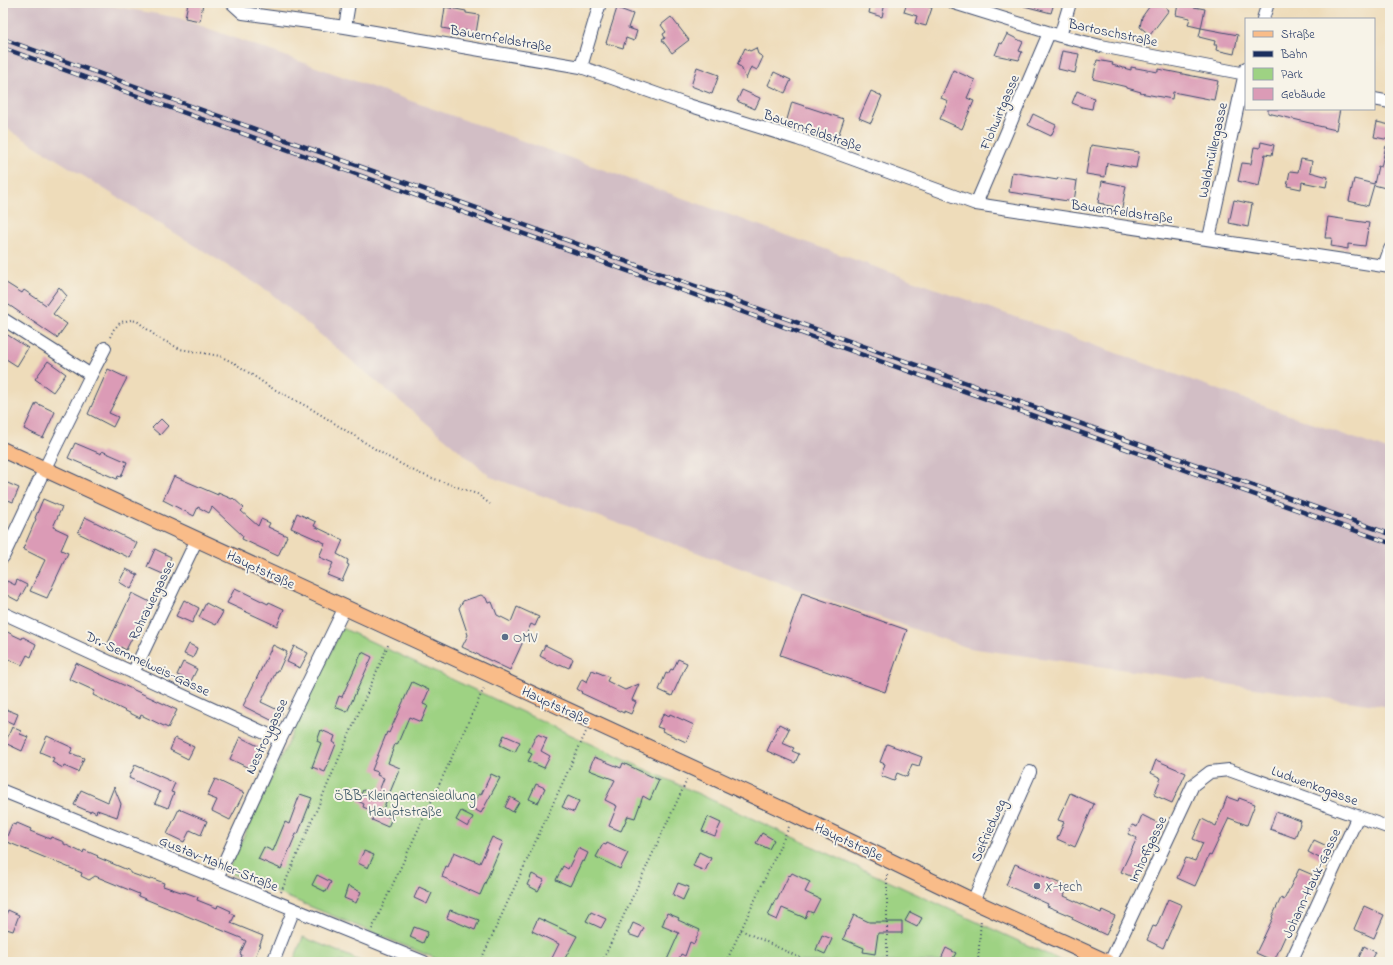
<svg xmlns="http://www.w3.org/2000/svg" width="1393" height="965" font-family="'Indie Flower',sans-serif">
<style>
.industrial{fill:#d2bec5}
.green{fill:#9ed283;stroke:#5c8070}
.building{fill:#db9bb6}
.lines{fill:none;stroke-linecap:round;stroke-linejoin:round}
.minor-casing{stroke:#3b496c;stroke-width:14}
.major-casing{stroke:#3b496c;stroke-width:17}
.path{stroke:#3b496c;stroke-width:2;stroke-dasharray:1 3;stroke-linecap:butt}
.minor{stroke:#fff;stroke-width:12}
.major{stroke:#f9bc89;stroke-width:15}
.rail-casing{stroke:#1b2f5e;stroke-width:4.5}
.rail{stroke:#f7f3e8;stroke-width:3;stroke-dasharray:9;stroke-linecap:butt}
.service-dot{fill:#5c6f8a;stroke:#f7f3e8;stroke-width:1.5}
.labels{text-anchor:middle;stroke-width:4;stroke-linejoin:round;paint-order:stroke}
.street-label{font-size:14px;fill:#1b2f5e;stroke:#f7f3e8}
.service-label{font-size:14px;fill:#4e5e75;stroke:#f7f3e8;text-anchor:start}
.park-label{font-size:14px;fill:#3c5867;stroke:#f7f3e8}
</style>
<rect width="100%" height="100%" fill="#f7f3e8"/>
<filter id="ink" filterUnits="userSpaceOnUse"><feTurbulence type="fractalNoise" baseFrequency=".025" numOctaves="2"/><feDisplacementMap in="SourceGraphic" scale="8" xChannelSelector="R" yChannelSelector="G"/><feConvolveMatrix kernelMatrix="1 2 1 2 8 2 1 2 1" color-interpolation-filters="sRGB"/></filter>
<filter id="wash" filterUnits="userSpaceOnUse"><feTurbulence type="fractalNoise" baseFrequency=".012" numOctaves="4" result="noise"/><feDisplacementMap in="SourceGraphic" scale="16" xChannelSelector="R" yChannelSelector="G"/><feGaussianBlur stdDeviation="0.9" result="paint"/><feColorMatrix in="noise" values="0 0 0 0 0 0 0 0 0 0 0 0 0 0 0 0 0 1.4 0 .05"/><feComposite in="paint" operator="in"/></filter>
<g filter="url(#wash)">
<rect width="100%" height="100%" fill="#eedcba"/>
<path class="industrial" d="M3,3H96L179,18L1390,451V707L969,648L797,589L491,477L268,291L3,126Z"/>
<path class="green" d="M342,628L612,754L1064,962H444L227,872Z
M303,937L363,962H293Z"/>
<g id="blocks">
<path class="building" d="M188,3H203L200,21L185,18Z
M871,3H885L882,17L869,13Z
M907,3H917L932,8L926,26L915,23L917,16L904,12Z
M1025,3H1054L1051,13L1024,6Z
M1152,3H1160L1169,10L1150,35L1140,27L1142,17Z
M1178,4L1205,9L1201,28L1188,25L1190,18L1176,15Z
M445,7L466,11V13L479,15L476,33L463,30V32L442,28Z
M617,8L633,14L628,28L637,31L634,41L626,38L623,48L606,43Z
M671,17L689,40L672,53L662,40L665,38L663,34L666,32L661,25Z
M1201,28L1238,35L1234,54L1216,50L1217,45H1214L1215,41L1199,37Z
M1007,34L1023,42L1019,51L1022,52L1019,60L995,55L1000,43L1002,44Z
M745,48L750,51L756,48L758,54L763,57L757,70L751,67L746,79L741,67L737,65Z
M1062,51L1079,54L1075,73L1058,69Z
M1097,60L1113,63L1112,65L1131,70V67L1158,72V69L1218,81L1214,100L1173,92L1172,99L1140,93L1141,92L1127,88V87L1093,79Z
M697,67L719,75L712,94L691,86Z
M953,70L975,80L967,98L974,101L962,129L940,119L948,101L941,98Z
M774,72L791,80L785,93L768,85Z
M742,90L760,98L755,109L737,101Z
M871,91L882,96L871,123L859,118Z
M1077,91L1094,98L1092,109L1082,107L1072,103Z
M792,102L844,119L836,142L812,134L813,132L786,123Z
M1268,109H1340L1336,130L1314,125V124L1268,113Z
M1033,114L1056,125L1051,136L1028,125Z
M1377,122L1390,125V140L1374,137Z
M1261,142L1274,145L1272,155L1265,154L1259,186L1238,181L1242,163L1251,164L1254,147L1260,148Z
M1091,145L1139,152L1136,168L1107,163L1105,177L1086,174Z
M1386,146L1390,147V183L1389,189L1374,185L1368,206L1349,201L1354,179L1374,184L1378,166L1381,167Z
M1301,159L1312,161L1310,172L1328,177L1326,187L1302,182L1301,189L1287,186L1290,171L1298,172Z
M1012,172L1057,180L1058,178L1077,181L1074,202L1009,192Z
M1102,181L1126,186L1122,208L1104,205V204L1098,203Z
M1234,200L1252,204L1248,227L1229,223Z
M1328,217L1369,223L1365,246L1348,244V249L1331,246L1332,238H1325Z
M3,281L22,293L24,290L46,305L59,287L67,296L53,314L67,324L57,338L3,301Z
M3,332L28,348L17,366L3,357Z
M48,361L66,374L53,392L35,379Z
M108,369L127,378L109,413L118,417L113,427L88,414Z
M36,403L55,412L43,438L24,429Z
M161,419L168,426L160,435L152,428Z
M75,443L101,454L102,451L127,462L121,477L118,476L117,479L68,458Z
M174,476L218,495V493L232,499L233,498L244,508L241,511L258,526L261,519L270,523L268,527L287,536L278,556L242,539L243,536L212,507L209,513L198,507L194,516L163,500Z
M3,481L19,488L13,502L3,498Z
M43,499L62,507L53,527L68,534L61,550L68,553L47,598L30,591L45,560L23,549L36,519L35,518Z
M297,513L316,522L314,526L343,540L337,554L348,560L347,564L349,565L342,581L327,575L333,563L319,557L325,543L291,528Z
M85,517L137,543L130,558L78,533Z
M155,549L171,557L163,574L147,567Z
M126,569L138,575L131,589L119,582Z
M17,580L27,585L18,601L3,593V589L7,581L15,585Z
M235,588L268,604L269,602L284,609L277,626L227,603Z
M132,593L150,602L126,650L121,647L119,650L107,645Z
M802,593L907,630L885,692L780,655Z
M481,595L486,598L488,603L492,602L497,615L511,622L517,607L539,617L535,626L531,624L510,670L462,647L468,635L459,608L463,601Z
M184,600L199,608L192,623L176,616Z
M206,603L223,612L216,625L199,617Z
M3,630L22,639L23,637L36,644L31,657L27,655L22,665L3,657Z
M189,644L197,648L193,658L184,654Z
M273,645L287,652L279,670H277L261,702L282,712L277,723L243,706Z
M545,645L573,659L569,668L560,664L559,666L540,656Z
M294,646L308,653L300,668L287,662Z
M362,652L372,657L347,712L335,707L339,696L342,697Z
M678,659L687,663L672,696L659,690L666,673L668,674L671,669L673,670Z
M183,662L197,669L191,681L177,675Z
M76,663L177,710L168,728L141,715L140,718L93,695L95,691L69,679Z
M592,670L609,677L607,681L625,690L639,684L632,700L636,702L631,714L624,711V713L581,693L582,692L577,689L582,679L587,682Z
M412,682L429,690L423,704L428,706L421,722L409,717L397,745L395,744L388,763L400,768L381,814L392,818L388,827L372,820L375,812L363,807L364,804L358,801L363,790L377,796L384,778L377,775L378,772L372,770L387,732L389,733Z
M3,708L18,714L14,724L3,719Z
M664,713L669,716L670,714L694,725L686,742L662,731L663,729L657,727Z
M779,724L789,729L782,743L794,748L792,751L799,754L795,763L767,751Z
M12,727L21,731L20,734L28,737L22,751L5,743Z
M321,730L335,736L333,742L336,744L325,772L312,767L321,743L317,741Z
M537,734L547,738L541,751L550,756L544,768L528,761L532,754L528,752Z
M504,735L520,742L515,752L500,745Z
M47,736L73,748L70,753L84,758L78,772L64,766L63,768L52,762L54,758L40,752Z
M240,737L264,749L253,770L230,759Z
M175,738L194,747L188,759L170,750Z
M887,744L922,757L919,766L912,764L907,777L897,773L894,781L881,776L885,764L880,762Z
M594,757L621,768L623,763L659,780L650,800L643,796L635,818L628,816L621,831L609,826L617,806L605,800L615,780L589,770Z
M1156,760L1186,773L1172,803L1154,795L1161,778L1151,773Z
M135,765L175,783L171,792L174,793L168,808L155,803L160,792L129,778Z
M491,774L500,778L481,813L472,808L479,794L481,795Z
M215,779L244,793L230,820L212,811L217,800L207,796Z
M536,784L545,788L538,803L529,799Z
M114,787L121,804L117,817L97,810L96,813L91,810L90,812L74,805L81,790L108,802Z
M1070,793L1094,804L1075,847L1057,839L1064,822L1058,820Z
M300,794L312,798L298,834H296L281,869L258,859L264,847L273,851L285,822L289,824Z
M568,796L579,801L574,812L562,807Z
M510,797L519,802L513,812L505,807Z
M1227,797L1238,801L1239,798L1255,804L1247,825L1229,818L1211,856L1209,855L1195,886L1177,878L1186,858L1195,861L1203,843L1193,839L1202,819L1216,826Z
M179,809L207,821L201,835L190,830L184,842L167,834Z
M461,811L473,817L468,827L456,820Z
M1276,812L1301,821L1295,838L1270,829Z
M1142,815L1162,825L1135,878L1121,872L1137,838L1128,834L1132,825L1137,827Z
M708,817L721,823L715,836L702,831Z
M17,823L31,829L30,831L50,839L51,837L64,842V844L83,853L84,850L98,856L97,857L130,871V873L150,880L151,878L164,883L163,886L184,893V892L198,897L197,900L217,908L218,905L231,911L230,913L235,915L231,923L263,936L254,960L252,959L251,962H239L242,955L240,954L246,941L241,938L138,896L139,894L95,876L89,880L81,876L82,873L5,841L12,824L16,825Z
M762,833L774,840L769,849L756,843Z
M492,837L503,842L480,895L449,881V880L442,877L446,866L448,867L454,852L480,863Z
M1314,840L1327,846L1321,859L1308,852Z
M607,843L628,853L620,869L596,857L603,844L606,845Z
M578,848L588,853L584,862L582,861L570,886L556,880L563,866L568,869Z
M364,851L374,855L368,868L358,863Z
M699,852L711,858L705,871L693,866Z
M1015,864L1068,887L1064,896L1101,913L1102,910L1115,916L1106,935L1072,919L1073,917L1047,906L1048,904L1006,885Z
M1299,869L1313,875L1274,961L1256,953L1273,918L1272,917L1281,898L1284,900Z
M792,873L810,882L805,892L820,899L813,913L808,911L805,918L782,908L777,920L768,916L775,900H777L789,875L790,876Z
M532,874L544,880L538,891L527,885Z
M317,875L331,882L326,892L312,885Z
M678,883L689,887L683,900L673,895Z
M348,886L361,892L356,903L344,898Z
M419,887L432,893L427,904L414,898Z
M1168,899L1182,905L1163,948L1147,940L1153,926L1156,927Z
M1364,906L1384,915L1374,938L1354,929Z
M8,910L19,915L13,931L3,928V921Z
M450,910L479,920L475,930L447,918Z
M591,912L606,919L601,928L586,921Z
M910,912L922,918L917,927L905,921Z
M667,913L679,918L678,920L700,930L694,944L690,942L685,956L681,954L678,962H666L679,933L662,926Z
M854,915L869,922H902V933H878L875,954L863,952L864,948L843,939Z
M538,918L577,936L563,962H550L559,944L532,931Z
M633,923L644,928L639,938L628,934Z
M414,927L428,932L423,943L410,937Z
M822,935L832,939L825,954L816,950Z
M1364,946L1375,952L1370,962H1357Z
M946,948L956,953L951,962H947L941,959Z"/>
</g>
</g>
<g filter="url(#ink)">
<use href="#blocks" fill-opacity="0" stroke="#3b496c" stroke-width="1"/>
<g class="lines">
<g class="minor-casing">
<path id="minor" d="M232,3L243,13L345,27L581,67L688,105L798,139L976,204L1390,267
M954,3L1060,36L1101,46L1246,74
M1263,19L1268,3
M345,27L349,3
M1060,36L1070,3
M581,67L600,3
M1374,99L1390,102
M976,204L1049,33
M1209,238L1246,68
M1384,266L1390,249
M3,319L91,375L45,468L3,557
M91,375L105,348
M3,613L280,740
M133,673L197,539
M3,791L424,962
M217,878L280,740L345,607
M973,901L1030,772
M273,962L294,909
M1110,962L1193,785L1210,772L1229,770L1390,828
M1291,962L1358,816"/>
</g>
<g class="major-casing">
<path id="major" d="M3,450L795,815L973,901L1107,962"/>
</g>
<path class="path" d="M110,337L114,329L121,322L131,320L137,321L157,337L180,349L220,356L236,364L270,387L310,408L388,457L418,473L477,494L490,504
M887,875V962
M281,892L389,643
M372,929L485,686
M741,930L809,962
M480,962L586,732
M602,962L687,780
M726,962L789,827
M978,962L981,919"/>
<use href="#minor" class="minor"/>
<use href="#major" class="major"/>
<g class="rail-casing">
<path id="rail" d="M3,39L1390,534
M3,48L1390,543"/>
</g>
<use href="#rail" class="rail"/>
</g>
</g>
<g class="service-dot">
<circle cx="505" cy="637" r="4"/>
<circle cx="1037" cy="886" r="4"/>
</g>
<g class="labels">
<g class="street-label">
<text transform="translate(1113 32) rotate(12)" y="5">Bartoschstraße</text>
<text transform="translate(501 38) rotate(10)" y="5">Bauernfeldstraße</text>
<text transform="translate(999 112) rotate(-67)" y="5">Flohwirtgasse</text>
<text transform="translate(813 130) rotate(19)" y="5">Bauernfeldstraße</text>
<text transform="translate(1212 150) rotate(-78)" y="5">Waldmüllergasse</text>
<text transform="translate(1122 211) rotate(8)" y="5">Bauernfeldstraße</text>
<text transform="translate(261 569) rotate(25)" y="5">Hauptstraße</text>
<text transform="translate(151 600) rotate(-64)" y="5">Rohrauergasse</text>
<text transform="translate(148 663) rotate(25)" y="5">Dr.-Semmelweis-Gasse</text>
<text transform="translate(556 705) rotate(25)" y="5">Hauptstraße</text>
<text transform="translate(266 736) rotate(-65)" y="5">Nestroygasse</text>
<text transform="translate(1315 785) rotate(20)" y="5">Ludwenkogasse</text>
<text transform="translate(988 830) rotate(-66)" y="5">Seifriedweg</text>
<text transform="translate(849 841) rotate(25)" y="5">Hauptstraße</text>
<text transform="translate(1147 849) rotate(-65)" y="5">Imhoffgasse</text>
<text transform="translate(219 863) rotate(22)" y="5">Gustav-Mahler-Straße</text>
<text transform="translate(1311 883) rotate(-65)" y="5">Johann-Hauk-Gasse</text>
</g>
<g class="service-label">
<text x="513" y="642">OMV</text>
<text x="1045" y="891">X-tech</text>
</g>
<g class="park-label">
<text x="405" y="800">ÖBB-Kleingartensiedlung<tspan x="405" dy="16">Hauptstraße</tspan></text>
</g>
</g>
<rect width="1393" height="965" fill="none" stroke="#f7f3e8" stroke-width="16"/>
<rect x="1245" y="18" width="130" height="92" fill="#f7f3e8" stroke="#9fa5b1"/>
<rect x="1253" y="31" width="20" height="6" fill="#f9bc89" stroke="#9fa5b1"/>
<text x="1281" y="38" font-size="12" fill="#1b2f5e">Straße</text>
<rect x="1253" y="51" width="20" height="6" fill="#1b2f5e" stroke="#9fa5b1"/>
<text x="1281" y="58" font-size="12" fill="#1b2f5e">Bahn</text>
<rect x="1253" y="68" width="20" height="12" fill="#9ed283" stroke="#9fa5b1"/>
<text x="1281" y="78" font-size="12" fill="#1b2f5e">Park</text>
<rect x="1253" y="88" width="20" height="12" fill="#db9bb6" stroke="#9fa5b1"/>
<text x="1281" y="98" font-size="12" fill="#1b2f5e">Gebäude</text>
</svg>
